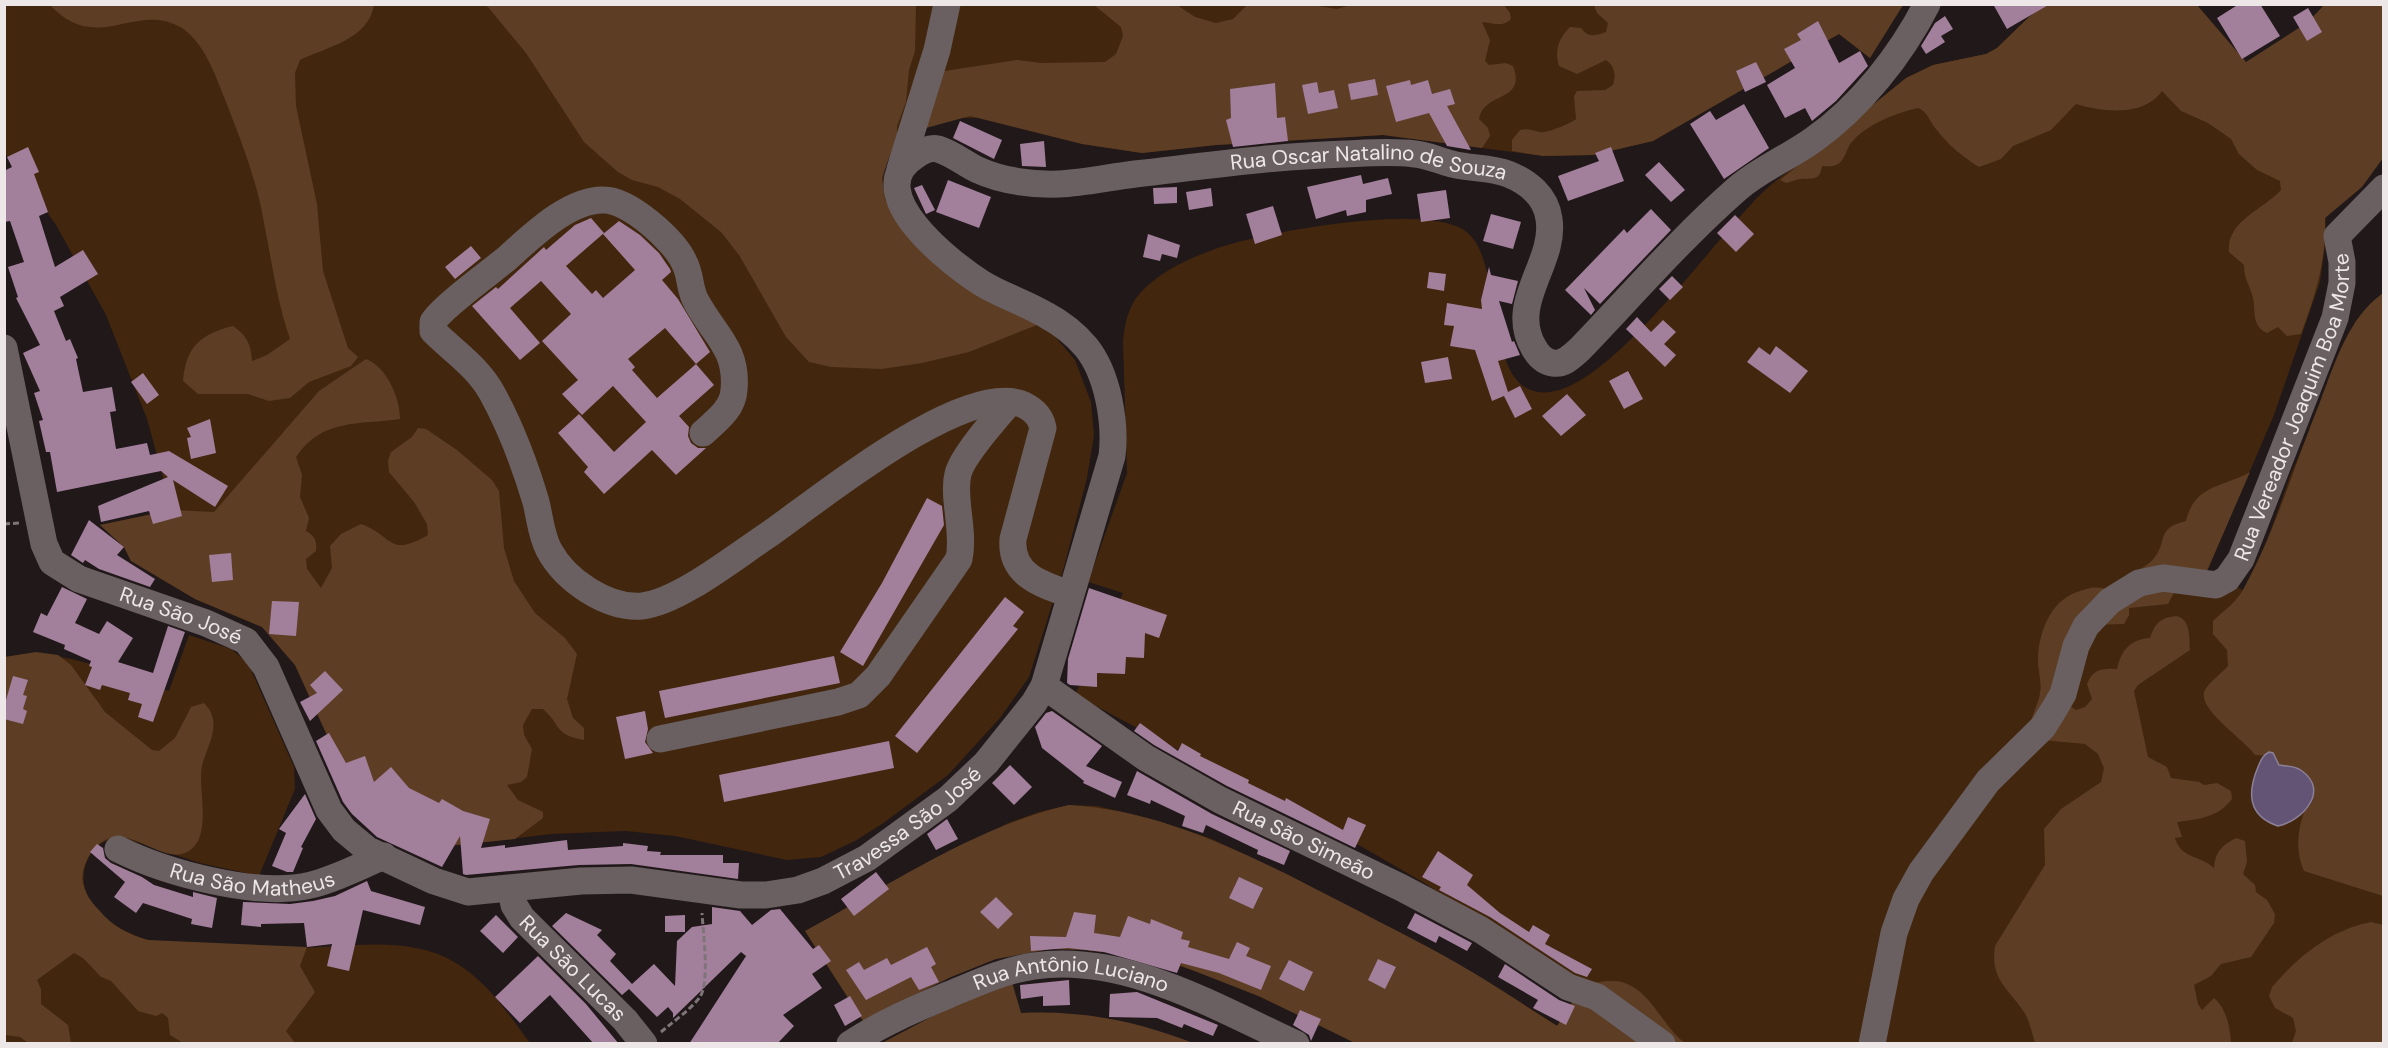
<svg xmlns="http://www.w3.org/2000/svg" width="2388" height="1048" font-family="'DM Sans',sans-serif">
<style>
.green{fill:#42260d}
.forest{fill:#5d3e25}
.water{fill:#635476;stroke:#8c8098;stroke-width:1.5}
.building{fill:#a27f9b;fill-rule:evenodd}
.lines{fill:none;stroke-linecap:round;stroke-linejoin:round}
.path{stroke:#7d7577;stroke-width:3;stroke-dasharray:6 3;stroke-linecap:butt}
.minor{stroke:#6a6062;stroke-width:27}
.labels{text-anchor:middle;stroke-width:6;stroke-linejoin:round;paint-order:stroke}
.street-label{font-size:21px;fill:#ede7e8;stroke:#170f11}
</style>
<rect width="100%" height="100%" fill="#21181a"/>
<path class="green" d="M4,5H1903L1870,58L1839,34L1653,141L1593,155L1543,156L1383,135L1216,145L1142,153L1082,144L984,118H958L915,131L897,144L890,155L884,168L883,190L890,210L898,221L1037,325L1054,335L1075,360L1091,402L1094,435L1087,478L1064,567L1029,677L1000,718L948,775L882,824L855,841L821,857L787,860L675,836L626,831L551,834L461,845L346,777L295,665L262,627L195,599L131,561L124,547L100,525L172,510L147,419L106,315L56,225L5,153Z
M2197,5L2242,59L2266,78L2325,199L2326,240L2320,282L2274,415L2207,571L2243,590L2265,546L2291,474L2355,322L2383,293V1043H1355C1246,989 1122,922 996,959C949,972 906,999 863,1021L805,931L1008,823L1039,812L1069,805L1097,806L1151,819L1212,839L1302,882L1475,974L1558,1026L1583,984L1421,881L1364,848L1075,695L1123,593L1088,582L1127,473L1123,341C1125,323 1128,306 1141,292C1161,271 1188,259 1215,249C1262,232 1422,203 1464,230C1508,258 1479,401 1550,392C1614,384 1714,239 1763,192C1781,175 1803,161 1823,146C1851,124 1878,100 1906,78L1933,65L1986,54L1997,48L2030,16Z
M189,635L231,649L248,663L294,767L295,789L259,876L200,863L121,837C106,839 94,845 88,859C69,900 114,930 148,940C197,944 246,948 295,948C348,948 408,934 456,963C488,982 509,1015 530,1043L5,1044V657C57,644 119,675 169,691Z"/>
<path class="forest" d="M1248,4L1312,5L1337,9L1354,4H1503L1510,13L1511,19C1502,28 1493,23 1482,22L1490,40L1485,61L1489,65L1506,63L1513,66C1527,103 1484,91 1479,119L1488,128L1490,136L1482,148L1383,135L1216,145L1142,153L1082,144L970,116L915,131L938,72L1017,60L1041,63L1105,62L1116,54L1123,36L1121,27L1094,5H1177L1195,17L1216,23L1233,19Z
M50,5H374C369,39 327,47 300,60L295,73L296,106L317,204L323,271L348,348L358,357L351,366L309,382L290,398L269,401L248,394H198L183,381C186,347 200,334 233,326C247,336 251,344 252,361L267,355L290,339C277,301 272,263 264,223C257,180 240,138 224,97C215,74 204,43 182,28C136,0 98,56 50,5Z
M483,5H916L915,51L909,70L906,102L897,126V144L890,155L882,178L885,200L898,221L1037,325L969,352L922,363L882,369L831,367L809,362L786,337L739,255L721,232L680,199L658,187L632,180L618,172L584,142L526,53L488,7Z
M1594,5H1903L1870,58L1839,34L1653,141L1593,155L1543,156L1512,151V140L1520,130C1528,128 1532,130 1540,132C1545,134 1572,123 1576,119L1574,96L1577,91L1605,90L1613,85C1616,74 1615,67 1606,60L1577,74L1559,66C1554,50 1559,38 1570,27L1581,28C1589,38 1595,36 1606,32L1608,23L1597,13Z
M2045,5H2197L2246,62L2308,22L2324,5H2383V158L2362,187L2325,218C2326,263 2316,293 2301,334L2287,336L2278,327L2267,333C2251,325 2256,312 2253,298C2250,285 2244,280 2244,265L2229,252C2226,221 2263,210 2281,190L2280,181L2257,170L2239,154L2231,139L2208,123L2181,111L2162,91C2144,117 2102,112 2076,104L2051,130L2013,146L2001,159L1979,167C1963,157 1948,145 1936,129C1929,121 1928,112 1918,108C1896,113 1867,124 1852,142C1846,148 1845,162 1836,165C1833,167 1826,166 1822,166C1820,181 1813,178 1801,179C1796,179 1791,182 1786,183L1780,180L1906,78L1933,65L1986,54L1997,48L2030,16Z
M2383,293V896L2304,871C2296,853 2297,834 2303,815C2304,811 2309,808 2311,804C2323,777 2297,769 2279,765L2275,756L2255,755C2244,739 2195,708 2205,690C2209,682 2222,673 2228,666L2227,650L2213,634V621C2224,610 2237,602 2244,588C2276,530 2295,463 2320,402C2335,363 2348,318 2383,293Z
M366,359C387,367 400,398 400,419C359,425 322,418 296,457L302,475L300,497L309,518L306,531C315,536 317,541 316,551L306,559L307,569L321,588L332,568L330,546L341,534L361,524C394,536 388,558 428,535L427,524L414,502L389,472L388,461L391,452L412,437L418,428L426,429L457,450L492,480L499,491L504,548L514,581L535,613L565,638L577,654L567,699L573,718L584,728V740C553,734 563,727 543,709H532L523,725L524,735L532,749L527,777L521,782L507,785L518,800L543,812V818L515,839L418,849L346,777L295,665L262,627L195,599L131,561L124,547L100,525L172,510L214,512L319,391Z
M2250,472L2207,571L2146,576L2065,665L2031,724C2032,712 2039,704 2040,693C2042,682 2038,671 2038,660C2038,634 2050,601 2077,592C2089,588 2096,585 2108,590C2120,581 2146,568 2154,558C2168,542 2155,528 2186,521C2195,484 2222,488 2250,472Z
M2176,589L2168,604L2129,608V615L2124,624L2092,625L2124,596Z
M2176,616C2191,619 2189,637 2190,650L2138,685L2134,691L2148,757L2167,767L2171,778L2199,782L2204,785L2217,783L2231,791L2232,799C2218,818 2198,819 2177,822L2182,837L2175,838C2181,859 2200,855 2214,868C2215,852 2222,845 2236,838L2245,841L2247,862L2243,874L2255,885L2256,892L2267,900L2275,914L2274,923L2251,957L2221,964L2211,976L2194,985L2198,1004L2202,1010L2214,998C2227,1009 2230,1028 2231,1043H2035C2032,1033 2030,1022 2024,1012C2008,988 1990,980 1995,946L2045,865L2044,829L2061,809L2101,782L2104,768L2098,754L2085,744L2042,740L2067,704L2076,710L2085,707L2092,699L2087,684C2093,669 2102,668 2117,669C2121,651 2130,639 2150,638C2155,624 2159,618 2176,616Z
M36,652L58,655L71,665L105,712L152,750L159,751L175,738L191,707L204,703C224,723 207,745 202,766C197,788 214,838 187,852C159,867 121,811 91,853C85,862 81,873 83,883C86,895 91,902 99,910C113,927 128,934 148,940L307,947L300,966L315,992L286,1031L295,1043H183L170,1035L168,1018L162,1013L156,1016L138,1011L111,981L101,977L83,958L74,953L37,980L41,989V1004L68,1025L71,1043H28L20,1037L5,1035V657Z
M1069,805C1167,810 1259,860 1345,904C1389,927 1435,949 1477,975C1504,991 1530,1009 1557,1026L1584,984C1593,983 1603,981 1612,981C1648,981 1660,1025 1685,1043H1355L1261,997L1179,965L1161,959L1085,950L1051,949L996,959L951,977L863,1021L805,931C888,886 978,825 1069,805Z
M2371,922L2383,925V1043H2292L2296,1031L2293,1018L2275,1008L2269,996L2272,987C2299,956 2330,930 2371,922Z
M1012,982L1021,1013C1081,1010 1137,1021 1193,1043L880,1044L948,1008Z"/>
<path class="water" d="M2269,752L2273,753L2279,765C2287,767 2294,765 2302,771C2330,791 2302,821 2278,826C2248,816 2247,793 2258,767C2261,760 2262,756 2269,752Z"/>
<path class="building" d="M1993,4H2050L2007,29Z
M2239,4H2260L2280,36L2242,59L2217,18Z
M2308,8L2322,32L2307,41L2293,17Z
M1945,16L1953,29L1941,36L1945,42L1926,54L1921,46L1935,23Z
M1818,21L1839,63L1860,51L1868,66L1836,101L1812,121L1805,108L1785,118L1767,85L1795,68L1784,49L1801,40L1797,34Z
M1756,62L1766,82L1745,92L1736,71Z
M1375,79L1378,95L1351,100L1348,84Z
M1410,80L1411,85L1428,80L1432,94L1450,89L1455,104L1447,106L1471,150L1447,146L1429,113L1396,122L1386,86Z
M1317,82L1319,93L1334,90L1338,108L1308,114L1302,85Z
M1275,83L1277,118L1285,117L1288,141L1233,147L1226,120L1231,118L1230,89Z
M1744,104L1769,148L1724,179L1690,124L1710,111L1716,120Z
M960,121L1002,140L994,159L953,138Z
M1044,141L1046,167L1022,166L1020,144Z
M28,147L39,172L34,174L48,212L39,216L55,267L83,250L98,274L60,297L64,306L54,311L66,341L70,339L78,358L76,359L83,392L112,387L116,411L110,412L116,449L147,443L150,455L169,451L228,486L215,507L173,480L182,516L153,524L149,511L101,522L98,506L168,477L161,471L57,492L50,452H46L39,421L43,420L34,393L40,391L23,353L40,345L16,298L18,297L8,267L24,262L10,221L4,222V171L12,167L7,157Z
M1611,147L1624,181L1568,201L1558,176L1599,161L1595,153Z
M1659,162L1685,190L1671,202L1645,175Z
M1361,175L1363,184L1388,178L1392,194L1366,200V212L1347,216L1346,210L1316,219L1307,187Z
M948,180L991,197L979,228L936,212Z
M922,185L935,210L926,214L914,188Z
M1177,187V203L1154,204L1153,188Z
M1211,188L1213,206L1189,210L1186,192Z
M1446,190L1450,218L1421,222L1417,194Z
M1273,206L1282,235L1255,244L1246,214Z
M1651,209L1671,230L1600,304L1584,288L1595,310L1591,315L1565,290L1624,229L1627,233Z
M1491,214L1521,222L1513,249L1483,241Z
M1735,215L1754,234L1736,252L1717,233Z
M591,218L604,233L566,266L592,294L596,290L603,298L635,270L603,234L619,221L640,235L659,253L670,269L671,272L662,280L678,299L710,352L696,364L714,385L679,416L689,427L688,436L691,443L698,448H706L676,475L652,450L604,494L584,472L588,467L558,433L579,414L614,452L646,422L613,386L582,415L562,394L578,380L542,341L571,314L541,281L510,308L540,343L520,360L472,306L496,287L498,289L544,247L546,250L575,225ZM665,328L696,364L657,398L632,370L635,367L628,359Z
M1148,234L1180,245L1177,258L1162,254L1160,261L1143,257Z
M471,246L481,258L455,279L445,267Z
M1489,267L1491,275L1518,281L1512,304L1499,301L1512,342L1514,341L1520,355L1498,361L1508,392L1520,386L1532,409L1515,418L1504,396L1492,401L1475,350L1450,346L1454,326L1444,325L1447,303L1482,309L1481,300Z
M1429,272L1446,274L1444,291L1427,288Z
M1672,276L1683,287L1670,300L1659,289Z
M1637,317L1651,332L1663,320L1676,332L1664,344L1676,355L1665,367L1626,329Z
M1776,346L1808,371L1790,393L1747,362L1759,347L1770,355Z
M1448,357L1452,379L1425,383L1421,362Z
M1628,371L1643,399L1624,409L1609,381Z
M143,373L159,395L147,404L131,382Z
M1567,394L1586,415L1561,436L1542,416Z
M210,419L216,453L191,459L187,438L191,437L187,428Z
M927,498L942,506L944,525L863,666L840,652L882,583Z
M89,520L124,547L117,555L155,579L150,587L99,569L85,560L83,563L71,555Z
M231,553L233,580L212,582L209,555Z
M62,587L87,599L75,623L99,634L107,621L133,638L118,662L153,673L168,626L185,632L153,722L138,717L142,704L128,700L130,693L102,685L100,690L85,685L92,667L89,666L91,661L64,649L65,645L33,632L41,613L47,616Z
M1089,588L1167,615L1159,638L1145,633L1144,658L1126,657L1125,674L1097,673V687L1070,685L1067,683L1068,659Z
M1005,597L1024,612L1013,626L1018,629L917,753L895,736Z
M272,601L299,602L296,636L269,634Z
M834,656L840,683L665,718L659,691Z
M325,671L343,690L310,721L300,702L317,693L310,685Z
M13,676L28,680L23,695L27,696L23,709L27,711L23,724L4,719V707Z
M645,711L648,729L645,742L653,753L625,759L616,717Z
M1052,711L1102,746L1086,766L1122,782L1115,798L1083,783L1084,781L1042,748L1035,727L1046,713Z
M1140,723L1178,751L1182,743L1201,754L1200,756L1249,780L1248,783L1285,801L1286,798L1343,830L1348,817L1366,825L1355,848L1227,786L1154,745L1134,731Z
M329,733L346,763L365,756L374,782L391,767L409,788L439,803L442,799L463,811L490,819L481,848L505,845V848L567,840L568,850L623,846V843L648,846L647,851L661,852L660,855H723V863H739L738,879L631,864L579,865L466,875L463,874L460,836L442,867L440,866L377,837L352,814L343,802L316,741Z
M889,741L894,768L724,802L719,775Z
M1010,765L1032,787L1014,805L992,783Z
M1137,771L1212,814L1290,851L1284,865L1257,854L1258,850L1206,825L1203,833L1182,826L1185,816L1151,800L1150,804L1127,795Z
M305,794L316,819L301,847L303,848L293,872H287L272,866L286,833L279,829Z
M947,819L958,839L936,850L927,834Z
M97,844L103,848L105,858L111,863L142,877L154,885L193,897V892L217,898L212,928L191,924L192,919L143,903L136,913L114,897L125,882L90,852Z
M1438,851L1473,875L1467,885L1500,913L1529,932L1533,925L1550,935L1545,944L1592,969L1587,977L1575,973L1490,917L1439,890L1441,887L1422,877Z
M876,872L889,889L854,916L841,899Z
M1239,877L1263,888L1253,909L1229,898Z
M367,881L371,891L425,907L420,925L363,910L349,971L327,966L332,944L307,947L304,923L261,924V927L241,925L243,902L290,904L313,901L335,896Z
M996,897L1013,914L998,929L980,912Z
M712,907L740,911L752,925L771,910L780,909L813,949L819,945L831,961L812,974L822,988L783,1015L794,1026L777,1044H689L746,956L741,952L673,1018V1013L668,1007L657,1017L629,989L622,995L552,926L566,913L602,930L597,935L616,954L610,961L632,984L654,964L675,986L677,941L692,927L712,924Z
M1074,912L1096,915L1094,933L1120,937L1128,916L1150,924L1151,919L1183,932L1181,939L1190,941L1188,947L1229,959L1237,942L1250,948L1246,956L1271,966L1261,990L1219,973L1181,963L1177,973L1104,952L1068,948L1031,951L1030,936L1066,937Z
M1415,913L1472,943L1467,951L1439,936L1436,943L1407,928Z
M496,915L518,937L503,953L480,931Z
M685,915V932H665V916Z
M927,947L936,964L931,967L939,982L919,990L911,977L866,1000L846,970L859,962L864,970L887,958L891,965Z
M538,956L586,1004L619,1044H594L550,995L520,1023L495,997Z
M1378,959L1396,967L1385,989L1368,980Z
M1289,960L1313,972L1304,991L1279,979Z
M1505,964L1559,1000L1575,1006L1566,1025L1533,1008L1538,1000L1498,977Z
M1069,980L1070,1005L1043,1006V996L1021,999L1020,985Z
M1137,992L1218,1025L1213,1036L1184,1024L1182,1028L1157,1018L1109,1017L1110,994Z
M850,996L862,1016L845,1026L834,1005Z
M1300,1010L1321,1019L1311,1041L1309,1035L1293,1025Z"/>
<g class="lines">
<path class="path" d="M4,524L19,523
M661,1032C674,1021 690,1010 700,997C710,981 703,932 702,913"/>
<g class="minor">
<path d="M900,169L937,50L947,4"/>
<path id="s1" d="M4,348L44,544L52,562L79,579L206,623L246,641L266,667L329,810L344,830L368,850L434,881L468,892L581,881L631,880L741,895H766L798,890L823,881L867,858L948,799L986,763L1034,703L1044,686L1112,456C1116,423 1108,374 1086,347C1075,334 1061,323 1046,315C1026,303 1003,296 983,284C951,264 858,192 915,156C922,151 930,147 938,149C952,153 965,164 978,170C1002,181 1033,185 1059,184C1084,183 1110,177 1135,174C1205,166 1275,156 1345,154C1368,153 1392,151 1415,154C1428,155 1439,161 1452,164C1471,169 1490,167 1508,174C1528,182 1546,196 1549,219C1556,263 1507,303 1534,348C1538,355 1544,362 1553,363C1564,365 1572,356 1580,349C1631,296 1681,238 1737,189C1760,169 1788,158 1813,140C1860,107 1901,55 1927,4"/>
<path d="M703,433C716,421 733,409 734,390C738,348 713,334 696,301C689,289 691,274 684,262C674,240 629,200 604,200C568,199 530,238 505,260C489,273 441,308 433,322V331C454,352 477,366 492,393C510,426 525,465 536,502C540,518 541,535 549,550C565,580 607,609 642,606C679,602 736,556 768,535C816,502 966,378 1024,405C1034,410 1041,417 1043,428L1013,539C1010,575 1042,585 1070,594"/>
<path id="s2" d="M1044,686L1146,758L1220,800L1402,888L1481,930L1568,987L1597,997L1662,1044"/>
<path d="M660,739L838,702L859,695L878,676L959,559C965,531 952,497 958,474C962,456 997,417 1010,402"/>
<path id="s3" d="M118,849C166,873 258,898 311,885C336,879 360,866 384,856"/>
<path id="s4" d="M511,890L514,905L522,918L625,1020L644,1044"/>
<path id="s5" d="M850,1044C880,1024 915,1009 948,995C975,984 1004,970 1034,966C1126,953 1215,1007 1296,1044"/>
<path id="s6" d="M1872,1044L1894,933L1906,899L1921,872L1988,781L2043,727L2053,711L2063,694L2076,646L2086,626L2110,601L2139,583L2163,578L2216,585L2227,579L2241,559L2335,318L2342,283V262L2337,236L2384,188"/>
</g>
</g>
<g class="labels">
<g class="street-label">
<text dy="7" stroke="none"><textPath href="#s1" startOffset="2553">Rua Oscar Natalino de Souza</textPath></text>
<text dy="7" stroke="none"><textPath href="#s6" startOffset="826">Rua Vereador Joaquim Boa Morte</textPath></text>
<text dy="7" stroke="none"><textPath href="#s1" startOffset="360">Rua São José</textPath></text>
<text dy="7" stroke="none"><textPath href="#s1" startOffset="1245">Travessa São José</textPath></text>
<text dy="7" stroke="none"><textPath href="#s2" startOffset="303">Rua São Simeão</textPath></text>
<text dy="7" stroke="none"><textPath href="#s3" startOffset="140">Rua São Matheus</textPath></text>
<text dy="7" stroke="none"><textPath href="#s4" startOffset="102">Rua São Lucas</textPath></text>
<text dy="7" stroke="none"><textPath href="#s5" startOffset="238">Rua Antônio Luciano</textPath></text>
</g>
</g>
<rect width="2388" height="1048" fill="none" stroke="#ede7e8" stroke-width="12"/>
</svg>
